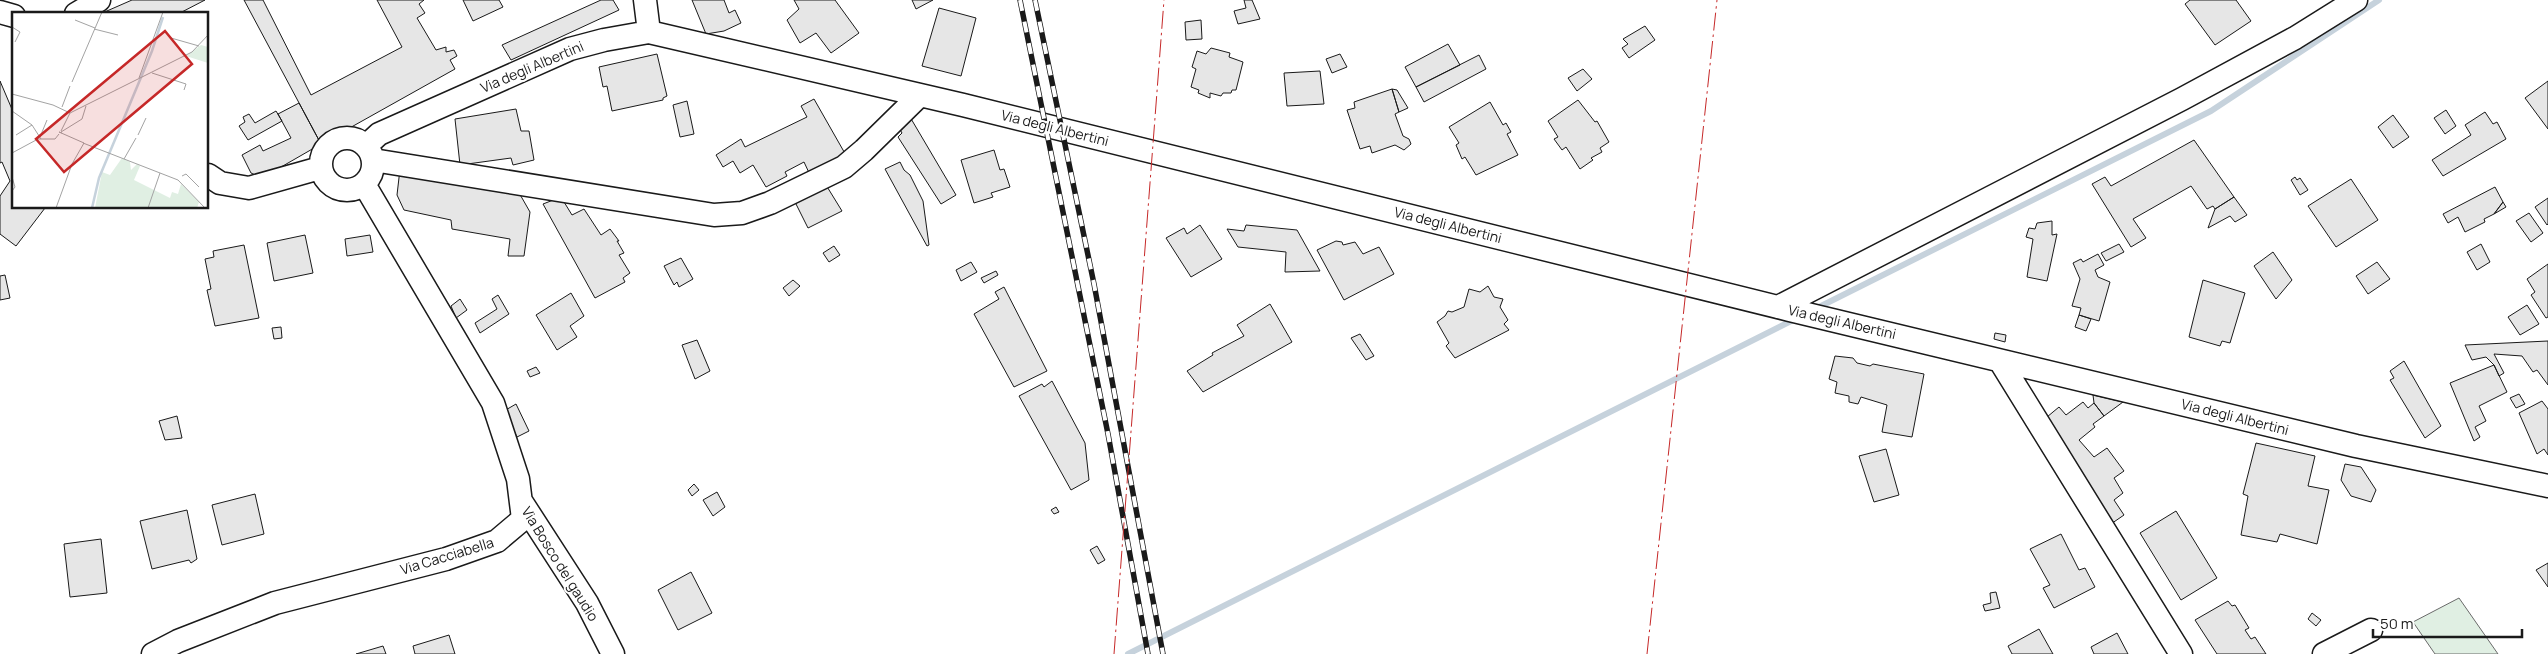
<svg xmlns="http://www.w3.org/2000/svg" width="2548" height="654" font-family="Manrope,sans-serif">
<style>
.green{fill:#e0efe3;stroke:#6a6a6a}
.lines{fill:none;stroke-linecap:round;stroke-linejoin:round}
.stream{stroke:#c6d2dc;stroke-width:6}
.building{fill:#e6e6e6;stroke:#1a1a1a}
.minor-casing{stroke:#1a1a1a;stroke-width:25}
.minor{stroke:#fff;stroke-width:22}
.rail-casing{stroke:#1a1a1a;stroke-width:5.5}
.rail{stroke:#fff;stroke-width:4;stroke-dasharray:11;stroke-linecap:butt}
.power{stroke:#c62828;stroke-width:1;stroke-dasharray:18 4 2.5 4;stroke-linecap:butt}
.labels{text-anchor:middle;stroke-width:4;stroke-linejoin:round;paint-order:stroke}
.street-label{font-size:14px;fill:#1a1a1a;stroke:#fff}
.inset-river{fill:none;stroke:#c6d2dc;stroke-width:2.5}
.inset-road{fill:none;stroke:#a3a3a3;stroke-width:1}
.view{fill:#c62828;fill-opacity:0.15;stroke:#c62828;stroke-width:2.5}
.inset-edge{fill:none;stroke:#1a1a1a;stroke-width:2.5}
</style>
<rect width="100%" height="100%" fill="#fff"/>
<path class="green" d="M2459,598L2498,654H2435L2413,622Z"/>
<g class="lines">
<path class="stream" d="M1815,309L2211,111L2379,0
M1128,654L1797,318"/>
</g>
<path class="building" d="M132,0H205L178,14H100Z
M244,0H263L311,95L402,47L377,0H424L419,4L425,13L417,18L436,50L446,47V52L454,50L457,56L450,60L455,69L321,144Z
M463,0H499L503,7L473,21Z
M601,0H613L619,10L511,60L502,45Z
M692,0H724L729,13L735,10L741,23L724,31L706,34Z
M794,0H835L859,33L831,53L816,33L800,43L787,20L799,9Z
M912,0H933L916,9Z
M1244,0H1252L1260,19L1238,24L1234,11L1246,8Z
M2190,0H2236L2251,21L2215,45L2185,4Z
M939,8L976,18L961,76L922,66Z
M1201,20L1202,39L1186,40L1185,22Z
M1645,26L1655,40L1629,58L1622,48L1628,44L1623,39Z
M1448,44L1460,65L1416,87L1405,67Z
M1211,48L1230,53L1229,57L1243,62L1236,90H1232L1231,93H1223L1221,96L1210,93V98L1198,93L1199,90L1191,87L1196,69L1192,67L1197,51L1206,54Z
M657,54L667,96L663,98V100L612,111L607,86L603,87L599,67Z
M1340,54L1347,67L1332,73L1326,59Z
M1479,55L1486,69L1424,102L1416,87Z
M1583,69L1592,79L1577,91L1568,78Z
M1320,71L1324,104L1287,106L1284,73Z
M0,81L14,114V208H45L16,246L0,234V196L10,181L2,162L0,163Z
M2548,81V129L2525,98Z
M1392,89L1397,90L1408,108L1399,112Z
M1392,89L1399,112L1395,114L1403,136L1409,139L1411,144L1404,150L1395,145L1372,153L1370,146L1360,149L1347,110L1355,108L1354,102Z
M814,99L847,157L811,177L804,162L785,172L787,176L766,187L753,165L740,173L733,161L723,167L716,155L741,139L745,147L807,117L801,106Z
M1578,100L1595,122L1597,121L1609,142L1600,148L1602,152L1591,158L1593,160L1580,169L1566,147L1562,150L1554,139L1558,137L1548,121Z
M687,101L694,134L680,137L673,105Z
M1490,102L1503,125L1506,123L1511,132L1507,134L1518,155L1476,175L1465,157L1462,159L1456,145L1459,143L1449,127Z
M299,103L321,144L262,178L251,173L242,155L260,145L263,151L291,138L278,114Z
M516,109L521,131H529L534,160L513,165L511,158L460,165L455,119Z
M2446,110L2456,126L2445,134L2434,118Z
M276,111L282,121L248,140L239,126L245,122L243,117L249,114L255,123Z
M2485,112L2493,124L2497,122L2506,139L2443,176L2432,160L2471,135L2465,125Z
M2393,115L2409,137L2393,148L2378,127Z
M910,117L956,195L941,204L898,137L902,133L898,126Z
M2194,140L2234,197L2215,209L2213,206L2207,209L2191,186L2133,219L2146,238L2131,247L2092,184L2105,177L2111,186Z
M994,150L1000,170L1004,169L1010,187L991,193L993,197L974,203L961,160Z
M900,162L904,170L910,175L923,201L929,245L927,246L885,169Z
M400,169L518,191L530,212L524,256H508L510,239L452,229L451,220L404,210L397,195Z
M2295,177L2297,180L2300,178L2308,190L2300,195L2291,180Z
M2351,179L2378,220L2336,247L2308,206Z
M826,185L842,211L808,228L795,202Z
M2495,187L2503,202L2494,214L2484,219L2485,222L2465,232L2458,217L2448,223L2443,214Z
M561,197L572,215L584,209L601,235L610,229L619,241H617L624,253L619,255L630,273L623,278L625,282L595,298L543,204Z
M2234,197L2247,215L2235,222L2230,216L2208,228L2215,209Z
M2548,198V224L2547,225L2535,207Z
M2503,202L2506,207L2494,214Z
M2529,213L2543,233L2531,242L2516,221Z
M2052,221V235L2057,234L2047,281L2027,277L2033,239L2026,237L2029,228L2035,229L2037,223Z
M1200,225L1222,259L1191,277L1166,238L1184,228L1187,234Z
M1246,225L1297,230L1320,271L1285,272L1286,252L1238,247L1227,229L1244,231Z
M305,235L313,273L274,281L267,243Z
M370,235L373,252L347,256L345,239Z
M1336,241L1342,242L1343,245L1355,242L1363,254L1379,247L1394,274L1344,300L1317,250Z
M2119,244L2124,252L2106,261L2101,253Z
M2481,244L2490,262L2477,270L2467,252Z
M244,245L259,318L215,326L207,290L211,289L205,259L214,257L213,251Z
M834,246L840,255L829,262L823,253Z
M2273,252L2292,280L2276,299L2254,266Z
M2098,254L2104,265L2095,270L2098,277L2110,282L2099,321L2079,315L2081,308L2072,306L2080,279L2073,263L2081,259L2083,262Z
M681,258L693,279L679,287L677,282L674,285L664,266Z
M971,262L977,272L961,281L956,270Z
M2377,262L2390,279L2368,294L2356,276Z
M2548,264V317L2546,318L2531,295L2535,292L2527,279Z
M996,271L998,275L984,283L981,278Z
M5,275L10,298L0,300V276Z
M793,280L800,286L789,296L783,288Z
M2203,280L2245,293L2230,343L2222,341L2220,346L2189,337Z
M1488,286L1494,297L1503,299L1500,307L1508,320L1504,324L1509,330L1455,358L1446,346L1449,343L1437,322L1445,316L1448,311L1452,312L1464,307L1469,289L1480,292Z
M1004,287L1047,371L1014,387L974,314L999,299L995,292Z
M571,293L584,316L570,326L577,337L557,350L536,315Z
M498,295L509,314L480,333L475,323L497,309L492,299Z
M460,299L467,310L456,318L451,306Z
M1270,304L1292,342L1203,392L1187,371L1213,355L1212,353L1244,336L1237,325Z
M2527,305L2539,324L2520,335L2508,317Z
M2079,315L2091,319L2086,331L2075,327Z
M281,327L282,338L274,339L272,328Z
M1995,333L2006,335L2005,342L1994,339Z
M1360,334L1374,356L1366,360L1351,338Z
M697,340L710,371L695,379L682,345Z
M2548,341V385L2537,370L2533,372L2522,356L2494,354L2504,373L2499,376L2494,365L2486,357L2472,360L2465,345Z
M1835,356L1853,358L1857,363L1870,366L1873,364L1924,374L1912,437L1882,432L1887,405L1861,397L1858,404L1849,402V396L1835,393L1837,382L1829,379Z
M2404,361L2441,426L2425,438L2390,380L2394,378L2390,371Z
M2494,365L2507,392L2479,406L2486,421L2475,427L2480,437L2474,441L2450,383Z
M536,367L540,373L530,377L527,371Z
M1052,381L1085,443L1089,480L1071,490L1019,396L1042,384L1044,387Z
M2519,394L2525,404L2516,408L2510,398Z
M2093,395L2123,402L2104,416L2094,403Z
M2542,401L2548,409V455L2544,449L2537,454L2519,413Z
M2083,402L2088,408L2094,403L2104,416L2093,424L2095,427L2079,440L2094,457L2107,448L2124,471L2114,478L2123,493L2114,500L2124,515L2108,526L2041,422L2059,407L2066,415Z
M516,404L529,431L517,437L504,411Z
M177,416L182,438L165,440L159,421Z
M2256,443L2315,456L2308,486L2329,490L2317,544L2280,534L2277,542L2241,535L2248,496L2243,494Z
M1886,449L1899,495L1874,502L1859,456Z
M2345,464L2361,467L2376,490L2371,502L2351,496L2341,480Z
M694,484L699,490L692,496L688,490Z
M717,492L725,507L713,516L703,500Z
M255,494L264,534L222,545L212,505Z
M1056,507L1059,512L1054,514L1051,510Z
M187,510L197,559L191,563L189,560L152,569L140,521Z
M2176,511L2217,578L2181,600L2140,533Z
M2061,534L2079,570L2085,568L2095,587L2054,608L2043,588L2050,585L2030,549Z
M101,539L107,593L70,597L64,544Z
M1097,546L1105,560L1098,564L1090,550Z
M2548,563V587L2536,570Z
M691,572L712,613L678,630L658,590Z
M1996,592L2000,608L1985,611L1983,605L1991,603L1990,593Z
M2228,601L2232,606L2235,605L2249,628L2245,630L2251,639L2255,637L2266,654H2217L2195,620Z
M2312,613L2321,620L2316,626L2308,619Z
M2039,629L2053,654H2012L2008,646Z
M2117,633L2128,654H2094L2091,647Z
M449,635L455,654H415L413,646Z
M383,646L386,654H356Z"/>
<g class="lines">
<g class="minor-casing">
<path id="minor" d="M645,0L649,32
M0,12L14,16
M76,14L99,0
M321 164a26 26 0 1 1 52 0a26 26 0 1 1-52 0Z
M366,146L379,134L570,49L604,40L649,32L963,105L1790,310L2356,446L2548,486
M373,160L714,215L742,213L770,203L844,167L864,150L920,95
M208,175L220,183L249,188L320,168
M1778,307L2182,99L2295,38L2356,0
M2000,361L2181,654
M521,501L587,603L613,654
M153,654L178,641L275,603L446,559L497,541L523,519L518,479L493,403L364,184
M2324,654L2371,630"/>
</g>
<use href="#minor" class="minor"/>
<g class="rail-casing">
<path id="rail" d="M1020,0L1108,434L1148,654
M1035,0L1094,284L1163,654"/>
</g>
<use href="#rail" class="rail"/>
<path class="power" d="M1114,654L1164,0
M1647,654L1717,0"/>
</g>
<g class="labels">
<g class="street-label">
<text transform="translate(532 67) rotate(-23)" y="5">Via degli Albertini</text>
<text transform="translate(1055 128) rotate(14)" y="5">Via degli Albertini</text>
<text transform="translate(1448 225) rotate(14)" y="5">Via degli Albertini</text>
<text transform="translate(1842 322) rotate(13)" y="5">Via degli Albertini</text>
<text transform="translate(2235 417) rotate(14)" y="5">Via degli Albertini</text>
<text transform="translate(447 556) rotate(-17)" y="5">Via Cacciabella</text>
<text transform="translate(560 564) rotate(58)" y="5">Via Bosco del gaudio</text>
</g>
</g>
<g transform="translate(12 12)">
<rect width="196" height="196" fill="#fff"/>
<path d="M189,33L196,35V51L174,44ZM110,146L118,150L119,158L125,152L128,154L122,168L158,186L160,180L166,182L169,172L187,190L185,196H83L90,160L98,163Z" fill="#e0efe3"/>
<path class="inset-river" d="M80,196L87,166L140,39L151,5"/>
<path class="inset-road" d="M63,8L83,16M0,15L8,20L3,30M82,17L106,23M159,26L187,34M140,61L174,72L172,78M127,66L151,0M60,70L90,0M0,82L41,93L58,101M50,95L58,74M0,99L20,113L29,127M49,119L58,101L180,40L197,22M49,120L70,107L74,94M4,123L20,113M126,123L134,106M28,125L35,108M71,131L166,168L193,196M0,141L26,127H43L47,122M112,147L124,126M170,164L174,162L187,175M0,165L3,175L0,179M44,196L60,152L72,131L47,120L50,121M136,196L148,161"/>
<path class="view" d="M153,19L180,52L52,160L24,127Z"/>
<rect width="196" height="196" class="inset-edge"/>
</g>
<path d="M2373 629v8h149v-8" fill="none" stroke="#1a1a1a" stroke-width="2.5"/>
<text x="2380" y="629" font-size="15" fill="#1a1a1a" stroke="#ffffff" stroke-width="4" paint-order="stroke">50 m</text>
</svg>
